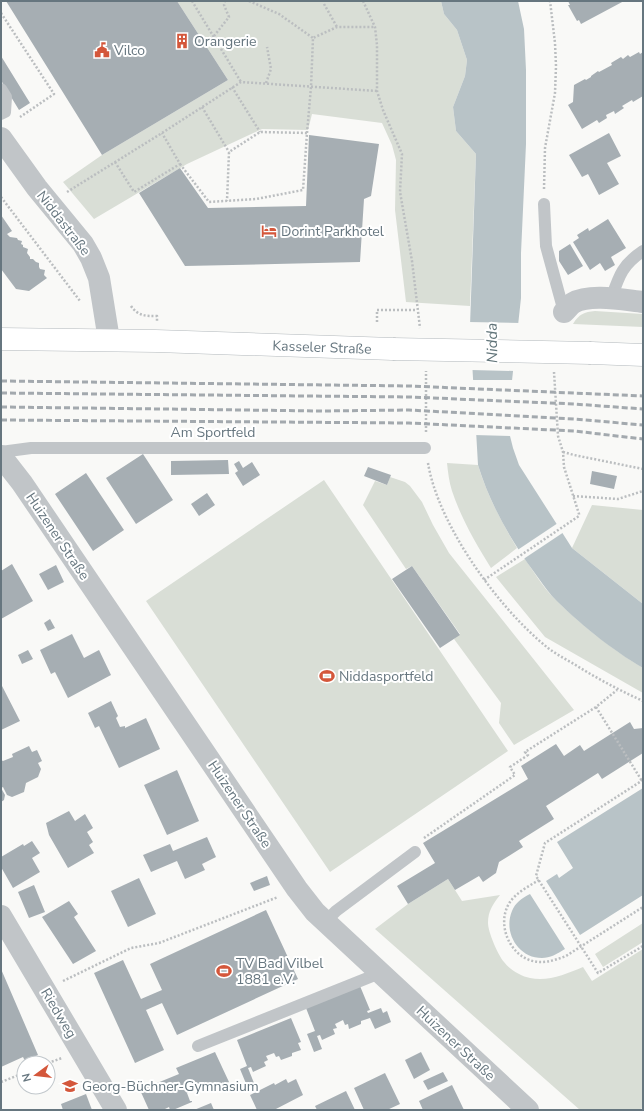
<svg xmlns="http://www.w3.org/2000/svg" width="644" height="1111" font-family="'Nunito Sans',sans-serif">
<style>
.green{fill:#d9ded6}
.water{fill:#b8c3c7}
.pier{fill:#f9f9f7}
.building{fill:#a6aeb3}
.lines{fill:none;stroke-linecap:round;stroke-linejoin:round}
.secondary-casing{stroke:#b3b9bd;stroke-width:23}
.path{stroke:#bbbec0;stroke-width:2.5;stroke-dasharray:2 2;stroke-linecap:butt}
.lane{stroke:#c1c5c8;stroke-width:12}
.street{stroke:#c1c5c8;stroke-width:22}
.secondary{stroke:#fff;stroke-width:22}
.rail{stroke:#a3a9ae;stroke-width:3;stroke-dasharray:6 3;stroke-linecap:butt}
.secondary-bridge-casing{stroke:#b3b9bd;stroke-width:23;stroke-linecap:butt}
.secondary-bridge{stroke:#fff;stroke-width:22}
.labels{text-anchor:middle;stroke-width:4;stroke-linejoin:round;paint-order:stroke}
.poi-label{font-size:14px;fill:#66767f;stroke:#fff;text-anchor:start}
.street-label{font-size:14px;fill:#66767f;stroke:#fff}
.water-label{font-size:15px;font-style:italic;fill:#617479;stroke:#fff}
</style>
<rect width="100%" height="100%" fill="#f9f9f7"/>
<path class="green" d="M177,1H441L444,14L457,30L467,60L465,76L453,107L456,131L476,154L470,306L406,302L395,210L396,160L392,145L382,123L312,114L308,130L262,129L187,164L94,219L63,182L102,155L228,80Z
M595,311L643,314V327L573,324C579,314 584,312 595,311Z
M447,463L478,465C487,495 501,521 517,548L491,568C476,544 461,518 452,491C449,482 448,472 447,463Z
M390,477L405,482L410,486L422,502L433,525L449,553L574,710L514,745L499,723L501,703L454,639L460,634L412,566L406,569L363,505L375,481L387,485Z
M324,480L508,751L330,872L146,601Z
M592,505L643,510V604L572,548Z
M525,559C534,572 542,586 553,597C579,623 611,649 643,668V693L545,637L496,577Z
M448,879L462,901L500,895C493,904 488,911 488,923C488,932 498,955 504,962C510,970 521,976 530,978C548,982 566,974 583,967L592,981L643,949V1107L640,1110H580L375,929L408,904Z
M643,923V942L603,967L595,954Z"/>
<path class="water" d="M441,1H518L524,29L526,70V144L521,253V298L509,408V432L513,448L519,465L572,548L643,604V668C612,650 577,622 552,596C546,589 540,580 534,572C510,539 490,504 478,465L470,326L476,154L456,131L453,107L465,76L467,60L457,30L444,14Z
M643,788V895L580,935L546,881L557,874L559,878L573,868L557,842Z
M530,894L565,949C557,954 550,958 542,958C518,958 503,932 512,911C515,903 522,898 530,894Z"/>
<path class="pier" d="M468,322L520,323L515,371L471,370Z
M471,380H514L511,408L512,436L474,435Z
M558,523L564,532L522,560L516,551Z"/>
<path class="building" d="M6,1H177L228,80L102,155Z
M568,1H624L581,24L579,20L577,21L568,5H570Z
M639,52L640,54L643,52V96L633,102L632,100L622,106L624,108L615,114L614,111L606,115L607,118L599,123L597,120L582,129L568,105L573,102L574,85L585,79L586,80L591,77V76L598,71L599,72L612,65L611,63L621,57L623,59L628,55L630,57Z
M1,56L30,103L19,110L2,82L1,83Z
M609,133L621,156L607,163L619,184L599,195L588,174L582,177L569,155Z
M309,135L379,144L371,196L364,199L360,262L185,266L139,193L180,168L208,208L306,206Z
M1,215L12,231L7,234L10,237L17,238L18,240L22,241L21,244L23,245V247L28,249L27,253L30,257V259H33L36,262L39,263V267L40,269L45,270L44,275L47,278L29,291L16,289L1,269Z
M608,219L626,248L611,257L615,265L605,271L600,263L590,270L573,242L579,238L577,235L588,228L589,231Z
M570,244L583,266L568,275L559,261V251Z
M143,454L173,500L136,524L106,478Z
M228,460L229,474L171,475V461Z
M239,461L243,468L252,462L260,475L243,486L235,473L238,471L234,464Z
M368,467L391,475L387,485L364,476Z
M592,471L617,476L614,489L590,484Z
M86,473L124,530L93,551L55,494Z
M207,493L215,505L199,516L191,504Z
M12,564L33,601L1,619V571Z
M56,565L64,582L48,590L39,574Z
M412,566L460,635L440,648L392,579Z
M50,619L55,628L48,631L44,623Z
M72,634L84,658L99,650L111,675L68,698L55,672L51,674L40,650Z
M28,650L33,659L22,664L18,655Z
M1,684L20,721L1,730Z
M111,701L118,716L116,718L120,727L125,726V728L146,718L160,749L119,768L99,726L95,728L88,713Z
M630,722L634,729L643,728V753L602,779L598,773L546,806L554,819L519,841L523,847L499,862L496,873L483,882L479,876L455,890L448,879L408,904L397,886L435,863L423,843L528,779L521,766L556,744L564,756L580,745L584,751Z
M29,746L32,752L37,750L42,761L38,763L41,769L38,777L26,783L24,792L12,797L7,795L3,787L1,788L5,795L4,800L1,802V760L3,761L13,757L12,754Z
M177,770L199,821L167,835L144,785Z
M69,811L75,821L85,814L93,828L87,832L93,842L89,845L94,853L68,868L49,835L46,823Z
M207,837L216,857L202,864L205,870L185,879L177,861L151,872L143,855L170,844L173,851Z
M32,841L40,853L32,858L40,872L13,888L1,867V857L23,844L24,846Z
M267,876L270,885L254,891L250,883Z
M139,878L156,914L128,927L111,891Z
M34,885L45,912L29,918L18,892Z
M69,901L78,914L74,917L96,951L73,964L42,917Z
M266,910L298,979L177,1035L162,1003L146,1010L164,1050L135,1063L94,973L123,960L141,999L162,990L150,964Z
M1,969L38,1055L25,1061L23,1057L1,1067Z
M360,986L370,1010L367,1011L368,1013L381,1008L383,1013L387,1011L391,1022L375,1029L370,1018L361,1021V1024L349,1029L348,1024L345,1025L343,1020L335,1024L337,1028L333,1029L335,1034L322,1040L320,1035L317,1036L322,1049L314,1052L307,1034L315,1031L306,1008Z
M291,1018L301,1042L298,1043L301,1050L292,1053V1056L281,1060L279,1056L276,1057L274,1053L266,1056L268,1060L264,1062L266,1066L253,1072L251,1067L248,1068L254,1083L247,1086L240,1069L247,1066L237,1040Z
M215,1052L229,1082L208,1090L206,1086L187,1093L190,1101H192V1102L173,1110H170L169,1107L163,1110H149L140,1090L179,1074L176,1068Z
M421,1052L430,1070L414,1079L405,1060Z
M443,1072L448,1081L428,1090L423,1081Z
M385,1073L400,1104L387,1110H364L354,1088Z
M286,1079L288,1083L296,1079L303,1095L274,1110H257L250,1095L274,1083L275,1085Z
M452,1085L464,1110H423L419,1101Z
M346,1091L355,1110H317L315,1106Z
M86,1094L92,1110H63L61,1104Z
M211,1103L214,1110H194Z"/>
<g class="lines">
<g class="secondary-casing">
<path id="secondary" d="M1,339L156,341L393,349
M591,353L643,355"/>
</g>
<path class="path" d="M192,1L241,82
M249,1L279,14L313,38
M363,1L375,27L377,45V91L383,110L402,154L400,192L412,261L420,328
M324,4L337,27
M1,13L54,94L20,117
M214,36L229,17L224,5L225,1
M266,83L271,69L267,47
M232,87L260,132
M202,107L229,152
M307,133L311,87L313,38L337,27H375
M115,162L134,192L180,164L162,133
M180,164L209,202L256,199L303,190L307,133L260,132L229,152L227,201
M544,189L545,148L555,93L556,66L555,43L550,1
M67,192L162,133L241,82L377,91
M1,197L80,301
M131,306C138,316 145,316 157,316V321
M377,322V310H417
M426,432V371
M563,452L574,455L643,469
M428,463C438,525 499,609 548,648C556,654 565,659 574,664C596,678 619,690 643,701
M573,496L618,499L643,491
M484,580L579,516V514L564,467L563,452L558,436L554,372
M596,707L642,781
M643,780L545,843L536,876L598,973L643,946
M424,838L515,775L510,767L528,755L525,752L596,707L617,690
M539,880C529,886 516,893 510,902C497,921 507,950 527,959C540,965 553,961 566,956L643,907
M63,981L131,948L159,943L278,897
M48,1063L62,1058
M1,1082L24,1073"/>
<path class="lane" d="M1,89L6,97L5,112L1,114
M544,204L546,246L564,312
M611,299C619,276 622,265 643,251
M1,452L31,448H425
M325,922L336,911L415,852
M198,1046L380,973"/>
<path class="street" d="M1,138L37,188L83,244L91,258L99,278L109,340
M564,312C567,309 570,305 573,303C590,293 624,300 643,302
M1,456L22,483L297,889L315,912L528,1110
M1,916L116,1110"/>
<use href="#secondary" class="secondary"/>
<path class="rail" d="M1,381L410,386L643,396
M1,393L410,397L574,404L643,409
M1,407L323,411L409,410L574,419L643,425
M1,420L409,423L574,431L643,439"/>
<g class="secondary-bridge-casing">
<path id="secondary-bridge" d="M393,349L591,353"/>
</g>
<use href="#secondary-bridge" class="secondary-bridge"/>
</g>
<defs>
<g id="building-bare" transform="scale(1.2)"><path d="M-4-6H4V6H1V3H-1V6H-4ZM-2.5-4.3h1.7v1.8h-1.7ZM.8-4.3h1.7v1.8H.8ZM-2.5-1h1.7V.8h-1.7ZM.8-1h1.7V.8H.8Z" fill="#d4573b" stroke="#fff" stroke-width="2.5" paint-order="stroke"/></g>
<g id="civic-bare" transform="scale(1.2)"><path d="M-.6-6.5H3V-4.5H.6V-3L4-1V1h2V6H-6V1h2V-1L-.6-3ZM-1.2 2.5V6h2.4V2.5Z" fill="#d4573b" stroke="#fff" stroke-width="2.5" paint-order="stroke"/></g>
<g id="hotel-bare" transform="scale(1.2)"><path d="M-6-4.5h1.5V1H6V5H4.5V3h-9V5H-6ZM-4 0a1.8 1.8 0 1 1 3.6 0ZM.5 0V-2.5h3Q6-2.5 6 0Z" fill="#d4573b" stroke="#fff" stroke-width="2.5" paint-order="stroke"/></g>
<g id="stadium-bare" transform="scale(1.2)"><path d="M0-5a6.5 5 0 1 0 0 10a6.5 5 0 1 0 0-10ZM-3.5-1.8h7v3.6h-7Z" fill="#d4573b" stroke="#fff" stroke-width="2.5" paint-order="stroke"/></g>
<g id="school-bare" transform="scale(1.2)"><path d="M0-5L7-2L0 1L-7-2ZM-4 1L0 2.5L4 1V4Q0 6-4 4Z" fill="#d4573b" stroke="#fff" stroke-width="2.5" paint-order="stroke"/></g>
</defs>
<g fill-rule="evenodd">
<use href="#building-bare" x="182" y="41"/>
<use href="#civic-bare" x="102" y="50"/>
<use href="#hotel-bare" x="269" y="231"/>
<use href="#stadium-bare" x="327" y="676"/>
<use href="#stadium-bare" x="224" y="971"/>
<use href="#school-bare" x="70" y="1086"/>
</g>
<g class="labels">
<g class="poi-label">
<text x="194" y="46">Orangerie</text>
<text x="114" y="55">Vilco</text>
<text x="281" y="236">Dorint Parkhotel</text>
<text x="339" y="681">Niddasportfeld</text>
<text x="236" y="968">TV Bad Vilbel<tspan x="236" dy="16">1881 e.V.</tspan></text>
<text x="82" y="1091">Georg-Büchner-Gymnasium</text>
</g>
<g class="street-label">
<text transform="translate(64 223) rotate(52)" y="5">Niddastraße</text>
<text transform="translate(322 347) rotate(2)" y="5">Kasseler Straße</text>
<text x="213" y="437">Am Sportfeld</text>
<text transform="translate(58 536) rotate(56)" y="5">Huizener Straße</text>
<text transform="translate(240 804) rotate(56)" y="5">Huizener Straße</text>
<text transform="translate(59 1013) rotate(59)" y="5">Riedweg</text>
<text transform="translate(456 1043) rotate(43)" y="5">Huizener Straße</text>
</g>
<g class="water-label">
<text transform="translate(492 343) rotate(-91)" y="5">Nidda</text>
</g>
</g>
<rect width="644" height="1111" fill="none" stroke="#66767f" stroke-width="4"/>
<g transform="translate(36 1075) rotate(255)"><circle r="19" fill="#ffffff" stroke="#c2c8cc"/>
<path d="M0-3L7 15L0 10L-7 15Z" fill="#d4573b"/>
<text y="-6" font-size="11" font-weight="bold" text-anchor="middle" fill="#66767f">N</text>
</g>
</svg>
